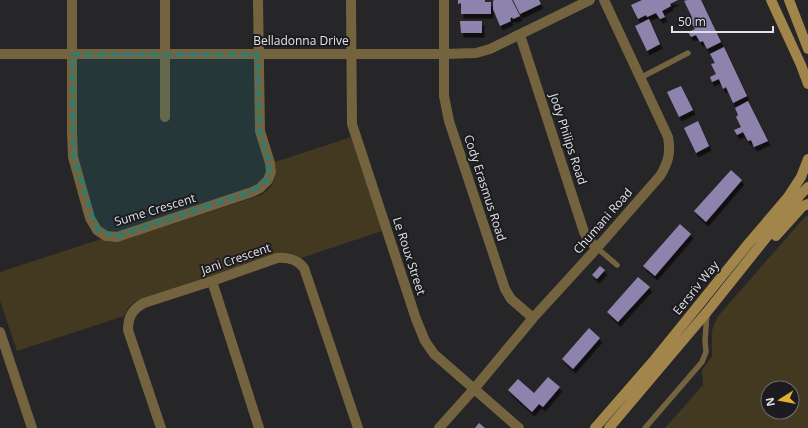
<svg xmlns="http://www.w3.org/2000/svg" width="808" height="428" font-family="'Open Sans',sans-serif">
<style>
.green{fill:#433820;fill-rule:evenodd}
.building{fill:#8e83ad;filter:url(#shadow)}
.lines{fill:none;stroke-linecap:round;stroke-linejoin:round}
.lane{stroke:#74633f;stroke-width:5.5}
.street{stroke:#74633f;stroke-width:10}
.secondary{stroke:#a1854a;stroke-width:10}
.marked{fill:#24817a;fill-opacity:0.2;stroke:#24817a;stroke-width:3;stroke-dasharray:8 5;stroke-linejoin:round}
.labels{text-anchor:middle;stroke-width:4;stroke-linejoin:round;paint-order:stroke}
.street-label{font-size:12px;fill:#e3e2e5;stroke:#1c1b1f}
</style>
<defs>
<filter id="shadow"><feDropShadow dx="2.5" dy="4.5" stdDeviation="0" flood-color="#0009"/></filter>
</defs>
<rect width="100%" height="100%" fill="#262528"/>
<path class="green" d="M351,137L382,231L301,258L291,253H278L135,302L128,308L124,316L17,351L0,301V272L101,239L110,242L120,241L261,195C273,188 278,177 275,162Z
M808,215V428H665L703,385L702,370L712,356V331L714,324L718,316L804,218ZM768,388H792V412H768Z"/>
<path class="building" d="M458,0H485V2H491V14H461V3L458,4Z
M494,0H512L520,16L513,19L512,17L510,19L511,21L500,26L493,9V1Z
M513,0H539L541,4L520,14Z
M642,0H678L670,4L671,6L662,11L665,17L660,19L656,13L647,17L646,15L638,19L631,5Z
M687,0H701L721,42L707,49L703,41L700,42L696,35L691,37L688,32L695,29L689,18L692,17L684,1Z
M649,19L660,44L647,51L635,26Z
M460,21H482V33H461Z
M724,47L747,96L733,103L726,87L723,89L719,79L712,82L710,77L716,74L711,64L715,63L710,54Z
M681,86L693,110L679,117L667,92Z
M748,101L768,141L754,147L751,140L748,141L743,132L737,135L734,130L741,127L736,117L738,115L735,108Z
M698,121L709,146L696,153L684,128Z
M731,170L742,180L706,222L694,211Z
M680,224L691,234L655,276L643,266Z
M600,266L605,270L597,279L592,275Z
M638,277L650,287L618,322L607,312Z
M589,328L600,338L573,369L562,359Z
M548,377L560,387L543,407L539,404L532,412L508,390L518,379L534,393Z
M479,423L485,428H475Z"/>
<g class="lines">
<path class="lane" d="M640,78L688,53
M597,248L617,265
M645,428L702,362L706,352L705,341L707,313"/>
<path class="street" d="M72,0V132L73,157L90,218L97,230L106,236L117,237L252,192L260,188L268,180L271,172L270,163L260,131L258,0
M351,0L352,124L416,319L425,341L434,354L519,428
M444,0V96L449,121L505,289L511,299L533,318
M520,35L584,232L588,239L597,248
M0,54H445L476,53L490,49L590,0
M165,117V0
M212,281L259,428
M0,332L32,428
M161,428L128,330C128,316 133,309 144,303L212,281L277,258C288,257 297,259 304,268L358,428
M439,428L474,389L533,318L597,248L660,176C668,163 671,153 668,137L604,0"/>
<path class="secondary" d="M771,0L801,65L808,84
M789,0L808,49
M776,236L803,206L808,204
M595,428L655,359L748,244L788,197L801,177L808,159
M609,428L707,312L801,194L808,187"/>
</g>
<path class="marked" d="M72,54H258L260,131L270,163L268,180L252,192L117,237L97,230L73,157Z"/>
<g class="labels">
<g class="street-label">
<text x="301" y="45">Belladonna Drive</text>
<text transform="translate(568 139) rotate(72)" y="4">Jody Philips Road</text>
<text transform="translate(485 188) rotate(72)" y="4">Cody Erasmus Road</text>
<text transform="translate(155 210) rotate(-17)" y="4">Sume Crescent</text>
<text transform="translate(603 221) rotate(-49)" y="4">Chumani Road</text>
<text transform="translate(409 256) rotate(72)" y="4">Le Roux Street</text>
<text transform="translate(236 259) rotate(-19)" y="4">Jani Crescent</text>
<text transform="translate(696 288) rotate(-51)" y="4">Eersriv Way</text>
</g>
</g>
<g transform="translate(780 400) rotate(259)"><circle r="19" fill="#1c1b1f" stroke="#6c6b6e"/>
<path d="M0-3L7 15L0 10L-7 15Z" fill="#e2ae34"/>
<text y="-6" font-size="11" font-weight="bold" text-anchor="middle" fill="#e3e2e5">N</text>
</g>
<path d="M672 26v6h101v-6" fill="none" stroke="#e3e2e5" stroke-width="2"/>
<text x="678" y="26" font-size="12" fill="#e3e2e5" stroke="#1c1b1f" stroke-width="3" paint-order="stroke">50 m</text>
</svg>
